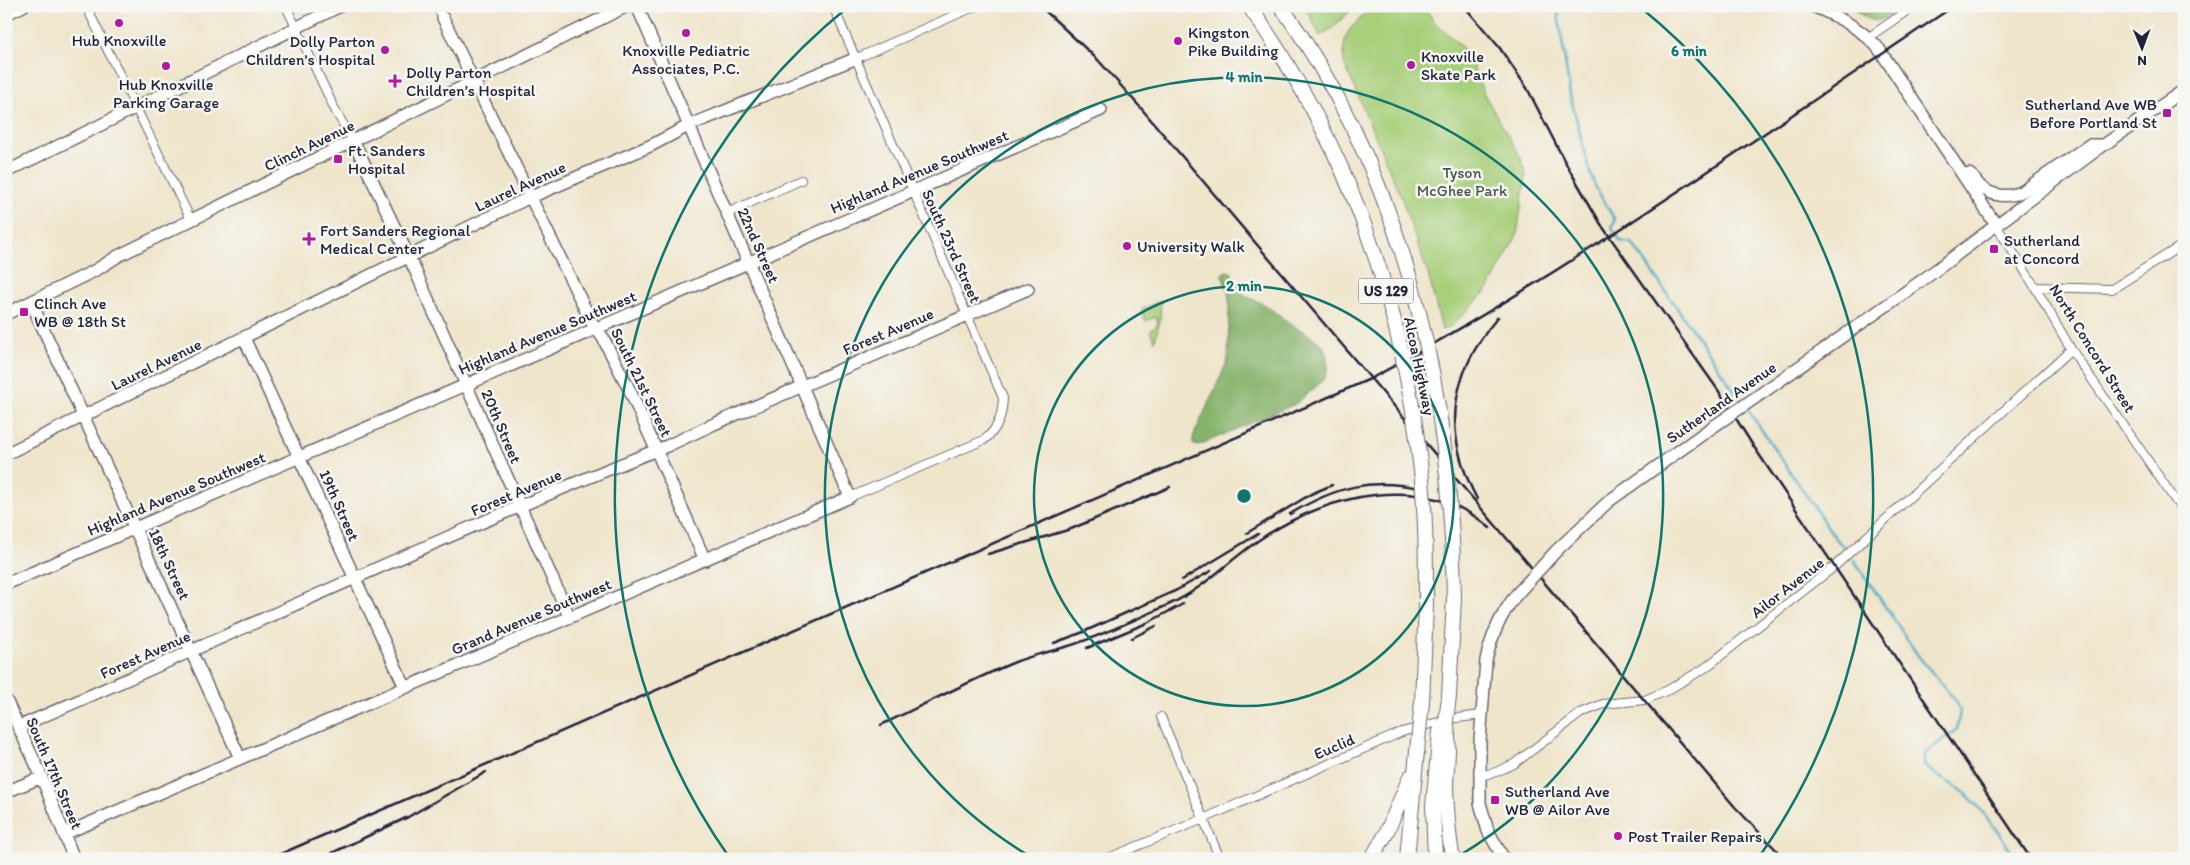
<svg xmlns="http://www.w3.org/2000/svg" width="2190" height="865" font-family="Itim,sans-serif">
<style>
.green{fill:#a8cf7a;stroke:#65785a}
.forest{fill:#86b26a;stroke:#546a52}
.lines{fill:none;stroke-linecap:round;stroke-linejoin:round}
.stream{stroke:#49abc8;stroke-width:2.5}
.street-casing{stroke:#6a666d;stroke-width:10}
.secondary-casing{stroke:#6a666d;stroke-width:14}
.highway-casing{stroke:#6a666d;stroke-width:16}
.street{stroke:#fff;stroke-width:8}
.secondary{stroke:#fff;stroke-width:11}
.highway{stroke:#fff;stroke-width:14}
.rail{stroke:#22223b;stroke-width:2.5}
.secondary-bridge-casing{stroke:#6a666d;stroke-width:14;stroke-linecap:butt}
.highway-bridge-casing{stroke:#6a666d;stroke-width:16;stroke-linecap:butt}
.secondary-bridge{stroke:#fff;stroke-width:11}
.highway-bridge{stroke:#fff;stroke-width:14}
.ring{fill:none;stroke:#0f766e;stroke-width:2.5}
.poi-dot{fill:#b5179e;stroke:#f6f6f2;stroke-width:2}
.labels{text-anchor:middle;stroke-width:5;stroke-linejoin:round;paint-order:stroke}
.shield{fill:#f6f6f2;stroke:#626272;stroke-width:1}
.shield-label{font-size:15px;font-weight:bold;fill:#22223b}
.poi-label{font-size:16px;fill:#22223b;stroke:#f6f6f2;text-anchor:start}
.street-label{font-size:16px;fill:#22223b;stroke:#f6f6f2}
.park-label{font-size:16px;fill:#4a564e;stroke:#f6f6f2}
.centre{fill:#0f766e;stroke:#f6f6f2;stroke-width:2.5}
.ring-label{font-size:15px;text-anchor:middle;font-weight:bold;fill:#0f766e;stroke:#f6f6f2;stroke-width:5;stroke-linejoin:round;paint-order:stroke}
</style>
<rect width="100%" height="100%" fill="#f6f6f2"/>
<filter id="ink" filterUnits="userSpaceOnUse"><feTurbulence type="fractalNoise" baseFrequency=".02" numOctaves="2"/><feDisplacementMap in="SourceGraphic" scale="10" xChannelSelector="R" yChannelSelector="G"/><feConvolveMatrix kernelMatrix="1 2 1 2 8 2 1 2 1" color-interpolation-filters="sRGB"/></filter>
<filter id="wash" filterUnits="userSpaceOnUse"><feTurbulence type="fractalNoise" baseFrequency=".0096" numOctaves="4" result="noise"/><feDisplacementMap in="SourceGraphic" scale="20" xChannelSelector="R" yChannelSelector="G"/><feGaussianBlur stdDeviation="1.12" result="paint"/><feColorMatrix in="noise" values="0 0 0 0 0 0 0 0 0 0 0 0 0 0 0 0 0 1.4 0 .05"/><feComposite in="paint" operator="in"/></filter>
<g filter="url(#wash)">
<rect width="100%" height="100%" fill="#efe5cb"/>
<path class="green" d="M1305,6H1356L1331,29L1320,36Z
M1372,6H1424L1434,22L1459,44L1469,57L1484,94L1521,158L1526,175L1517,235L1489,288L1452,326L1442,330L1428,274L1401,197L1344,63C1342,27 1351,31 1372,6Z
M1161,300L1160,320L1155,341L1150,331L1158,324L1156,317L1146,321L1141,310Z"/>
<path class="forest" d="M1849,6H1904C1895,12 1882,24 1870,20C1863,17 1856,10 1849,6Z
M1226,271L1231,272L1245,296L1266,305L1291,325L1305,332L1321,344L1326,350L1328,369L1325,378L1316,387L1295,404L1197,446L1193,444V437L1228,360L1229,301L1228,291L1223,278V273Z"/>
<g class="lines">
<path class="stream" d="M1557,6L1570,95L1588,165L1595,186L1615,220L1612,227L1620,241L1632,243L1743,403
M1746,407L1836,539L1846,549
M1854,560L1919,657L1956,701L1960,710L1957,729L1924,754V764C1940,782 1954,782 1968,796C1987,814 2001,838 2017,859"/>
</g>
</g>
<g filter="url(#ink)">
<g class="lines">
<g class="street-casing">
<path id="street" d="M86,6L191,220
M286,6L336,112L354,142
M437,6L443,18
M833,6L1003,398C1002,416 999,428 984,440L850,497
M1869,37L1914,6
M857,58L976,6
M727,213L801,180
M1996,225L2035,287L2071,349L2184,513
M2035,287L2112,289L2184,244
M1161,717L1220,859
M1479,776L1496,772L1514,764L1581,713L1603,704L1645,700L1668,690L1705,668L1835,566L2071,349
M1106,859L1203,819L1402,732L1449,719L1482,715"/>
</g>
<g class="secondary-casing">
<path id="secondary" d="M1813,6C1837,16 1863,29 1879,49L1996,225
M6,14L23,6
M443,18L591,321L603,338L630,391L705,560
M354,142L415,270L569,616
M6,172L340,6
M1969,174C1974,177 1976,182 1980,186C1992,197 2009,198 2023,191L2089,145H2104
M31,302L240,758
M6,314L96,270L118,256L627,6
M244,338L405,687
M1765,391L1924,279L2098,149L2184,90
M6,454L524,200L652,145L690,125L857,58
M1557,550L1609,501L1707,431
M6,584L1101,110
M6,700L40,773L74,859
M18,727C235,634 448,532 667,446L714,424L1028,289
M6,792L42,777
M64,834L850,497L637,6
M1504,859L1488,831L1480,803V741L1486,660C1492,635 1500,616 1516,595"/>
</g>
<g class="highway-casing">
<path id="highway" d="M1449,696L1454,598
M1422,702L1426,605
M1446,721C1451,743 1446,766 1446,788C1447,811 1448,836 1453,859
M1371,859L1386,834L1410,777
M1407,859L1417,751
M1435,859L1433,806L1440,731L1446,721"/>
</g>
<use href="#street" class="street"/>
<use href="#secondary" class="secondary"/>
<use href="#highway" class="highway"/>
<path class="rail" d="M1040,6L1098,60L1140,107L1735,807L1785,859
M1464,6L1499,47L1527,88L1565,162L1602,226L1718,390L1752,444L2031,859
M1477,499C1442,432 1449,375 1498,317
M1290,514C1335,487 1371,477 1423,489
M1247,533L1311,494L1332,485
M988,554L1071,529L1170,487
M1182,580L1258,534
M1132,638L1156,626
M1054,643L1081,633L1177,590L1211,571
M1087,648L1147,623L1183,604
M881,725C925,704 969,681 1015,662C1033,655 1053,651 1072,645C1106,634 1138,618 1170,604C1205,588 1230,559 1262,538C1328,494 1424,470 1490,528
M332,853L408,817L486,772
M269,859L1370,379C1573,270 1761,134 1954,6"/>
<g class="secondary-bridge-casing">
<path id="secondary-bridge" d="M1707,431L1765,391
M1516,595L1557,550"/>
</g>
<g class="highway-bridge-casing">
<path id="highway-bridge" d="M1249,6C1345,142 1401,297 1420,462C1426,509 1426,558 1426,605
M1281,6C1405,181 1451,386 1454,598
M1446,721L1449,696
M1417,751L1422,702"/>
</g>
<use href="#secondary-bridge" class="secondary-bridge"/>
<use href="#highway-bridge" class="highway-bridge"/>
</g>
</g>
<g class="ring">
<circle cx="1244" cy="496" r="210"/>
<path d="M1031 857A419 419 0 1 1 1457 857"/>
<path d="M729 857A629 629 0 0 1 848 7M1640 7A629 629 0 0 1 1759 857"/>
</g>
<g class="poi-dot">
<circle cx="119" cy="23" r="5"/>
<circle cx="686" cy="33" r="5"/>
<circle cx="1178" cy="41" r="5"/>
<circle cx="385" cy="50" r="5"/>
<circle cx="1411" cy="65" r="5"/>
<circle cx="166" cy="66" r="5"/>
<path d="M392.5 73.5h5v5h5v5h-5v5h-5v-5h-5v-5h5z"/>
<rect x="2162" y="108" width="10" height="10" rx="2.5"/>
<rect x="333" y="154" width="10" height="10" rx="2.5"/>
<path d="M306.5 231.5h5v5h5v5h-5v5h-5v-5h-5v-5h5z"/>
<circle cx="1127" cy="246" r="5"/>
<rect x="1989" y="244" width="10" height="10" rx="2.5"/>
<rect x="19" y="307" width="10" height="10" rx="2.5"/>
<rect x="1490" y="795" width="10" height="10" rx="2.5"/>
<circle cx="1618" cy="836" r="5"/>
</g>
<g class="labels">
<rect class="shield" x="1358.5" y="278.5" width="55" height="25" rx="4"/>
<g class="shield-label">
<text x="1386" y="296">US 129</text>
</g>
<g class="poi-label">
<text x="1188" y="38">Kingston<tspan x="1188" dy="18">Pike Building</tspan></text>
<text x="119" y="46" text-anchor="middle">Hub Knoxville</text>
<text x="375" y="47" text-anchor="end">Dolly Parton<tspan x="375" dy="18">Children's Hospital</tspan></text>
<text x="686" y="56" text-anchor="middle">Knoxville Pediatric<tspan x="686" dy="18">Associates, P.C.</tspan></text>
<text x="1421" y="62">Knoxville<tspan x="1421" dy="18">Skate Park</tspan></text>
<text x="406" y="78">Dolly Parton<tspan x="406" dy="18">Children’s Hospital</tspan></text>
<text x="166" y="90" text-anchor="middle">Hub Knoxville<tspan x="166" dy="18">Parking Garage</tspan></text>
<text x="2157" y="110" text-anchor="end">Sutherland Ave WB<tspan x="2157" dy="18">Before Portland St</tspan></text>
<text x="348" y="156">Ft. Sanders<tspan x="348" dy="18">Hospital</tspan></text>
<text x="320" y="236">Fort Sanders Regional<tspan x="320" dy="18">Medical Center</tspan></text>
<text x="2004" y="246">Sutherland<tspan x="2004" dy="18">at Concord</tspan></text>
<text x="1137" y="252">University Walk</text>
<text x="34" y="309">Clinch Ave<tspan x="34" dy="18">WB @ 18th St</tspan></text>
<text x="1505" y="797">Sutherland Ave<tspan x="1505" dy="18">WB @ Ailor Ave</tspan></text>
<text x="1628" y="842">Post Trailer Repairs</text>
</g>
<g class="street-label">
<text transform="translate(309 145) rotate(-26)" y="6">Clinch Avenue</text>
<text transform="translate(919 171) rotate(-23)" y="6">Highland Avenue Southwest</text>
<text transform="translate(520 186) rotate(-25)" y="6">Laurel Avenue</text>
<text transform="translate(759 245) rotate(66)" y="6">22nd Street</text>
<text transform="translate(952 246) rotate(66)" y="6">South 23rd Street</text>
<text transform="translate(888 331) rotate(-23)" y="6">Forest Avenue</text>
<text transform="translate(547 332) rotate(-23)" y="6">Highland Avenue Southwest</text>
<text transform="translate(2093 348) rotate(58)" y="6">North Concord Street</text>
<text transform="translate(156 364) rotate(-26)" y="6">Laurel Avenue</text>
<text transform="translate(1420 366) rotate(78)" y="6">Alcoa Highway</text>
<text transform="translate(642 382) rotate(64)" y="6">South 21st Street</text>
<text transform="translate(1721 402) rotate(-35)" y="6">Sutherland Avenue</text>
<text transform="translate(502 426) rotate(67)" y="6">20th Street</text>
<text transform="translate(516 492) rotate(-23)" y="6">Forest Avenue</text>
<text transform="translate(176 493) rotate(-23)" y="6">Highland Avenue Southwest</text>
<text transform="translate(340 505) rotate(66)" y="6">19th Street</text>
<text transform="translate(170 564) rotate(65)" y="6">18th Street</text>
<text transform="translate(1787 587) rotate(-38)" y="6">Ailor Avenue</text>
<text transform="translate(531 616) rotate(-23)" y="6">Grand Avenue Southwest</text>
<text transform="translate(145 654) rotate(-24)" y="6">Forest Avenue</text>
<text transform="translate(1334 746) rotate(-23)" y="6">Euclid</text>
<text transform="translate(55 773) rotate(67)" y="6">South 17th Street</text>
</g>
<g class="park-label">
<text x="1462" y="178">Tyson<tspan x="1462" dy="18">McGhee Park</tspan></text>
</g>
</g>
<circle cx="1244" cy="496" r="8" class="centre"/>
<g class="ring-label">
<text x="1689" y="56">6 min</text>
<text x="1244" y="82">4 min</text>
<text x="1244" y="291">2 min</text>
</g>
<rect width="2190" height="865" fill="none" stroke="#f6f6f2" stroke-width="25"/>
<g transform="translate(2142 48) rotate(179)" stroke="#f6f6f2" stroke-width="4" paint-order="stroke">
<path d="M0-4L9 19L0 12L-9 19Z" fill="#22223b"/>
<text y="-8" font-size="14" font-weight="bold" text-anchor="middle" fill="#22223b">N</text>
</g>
</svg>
